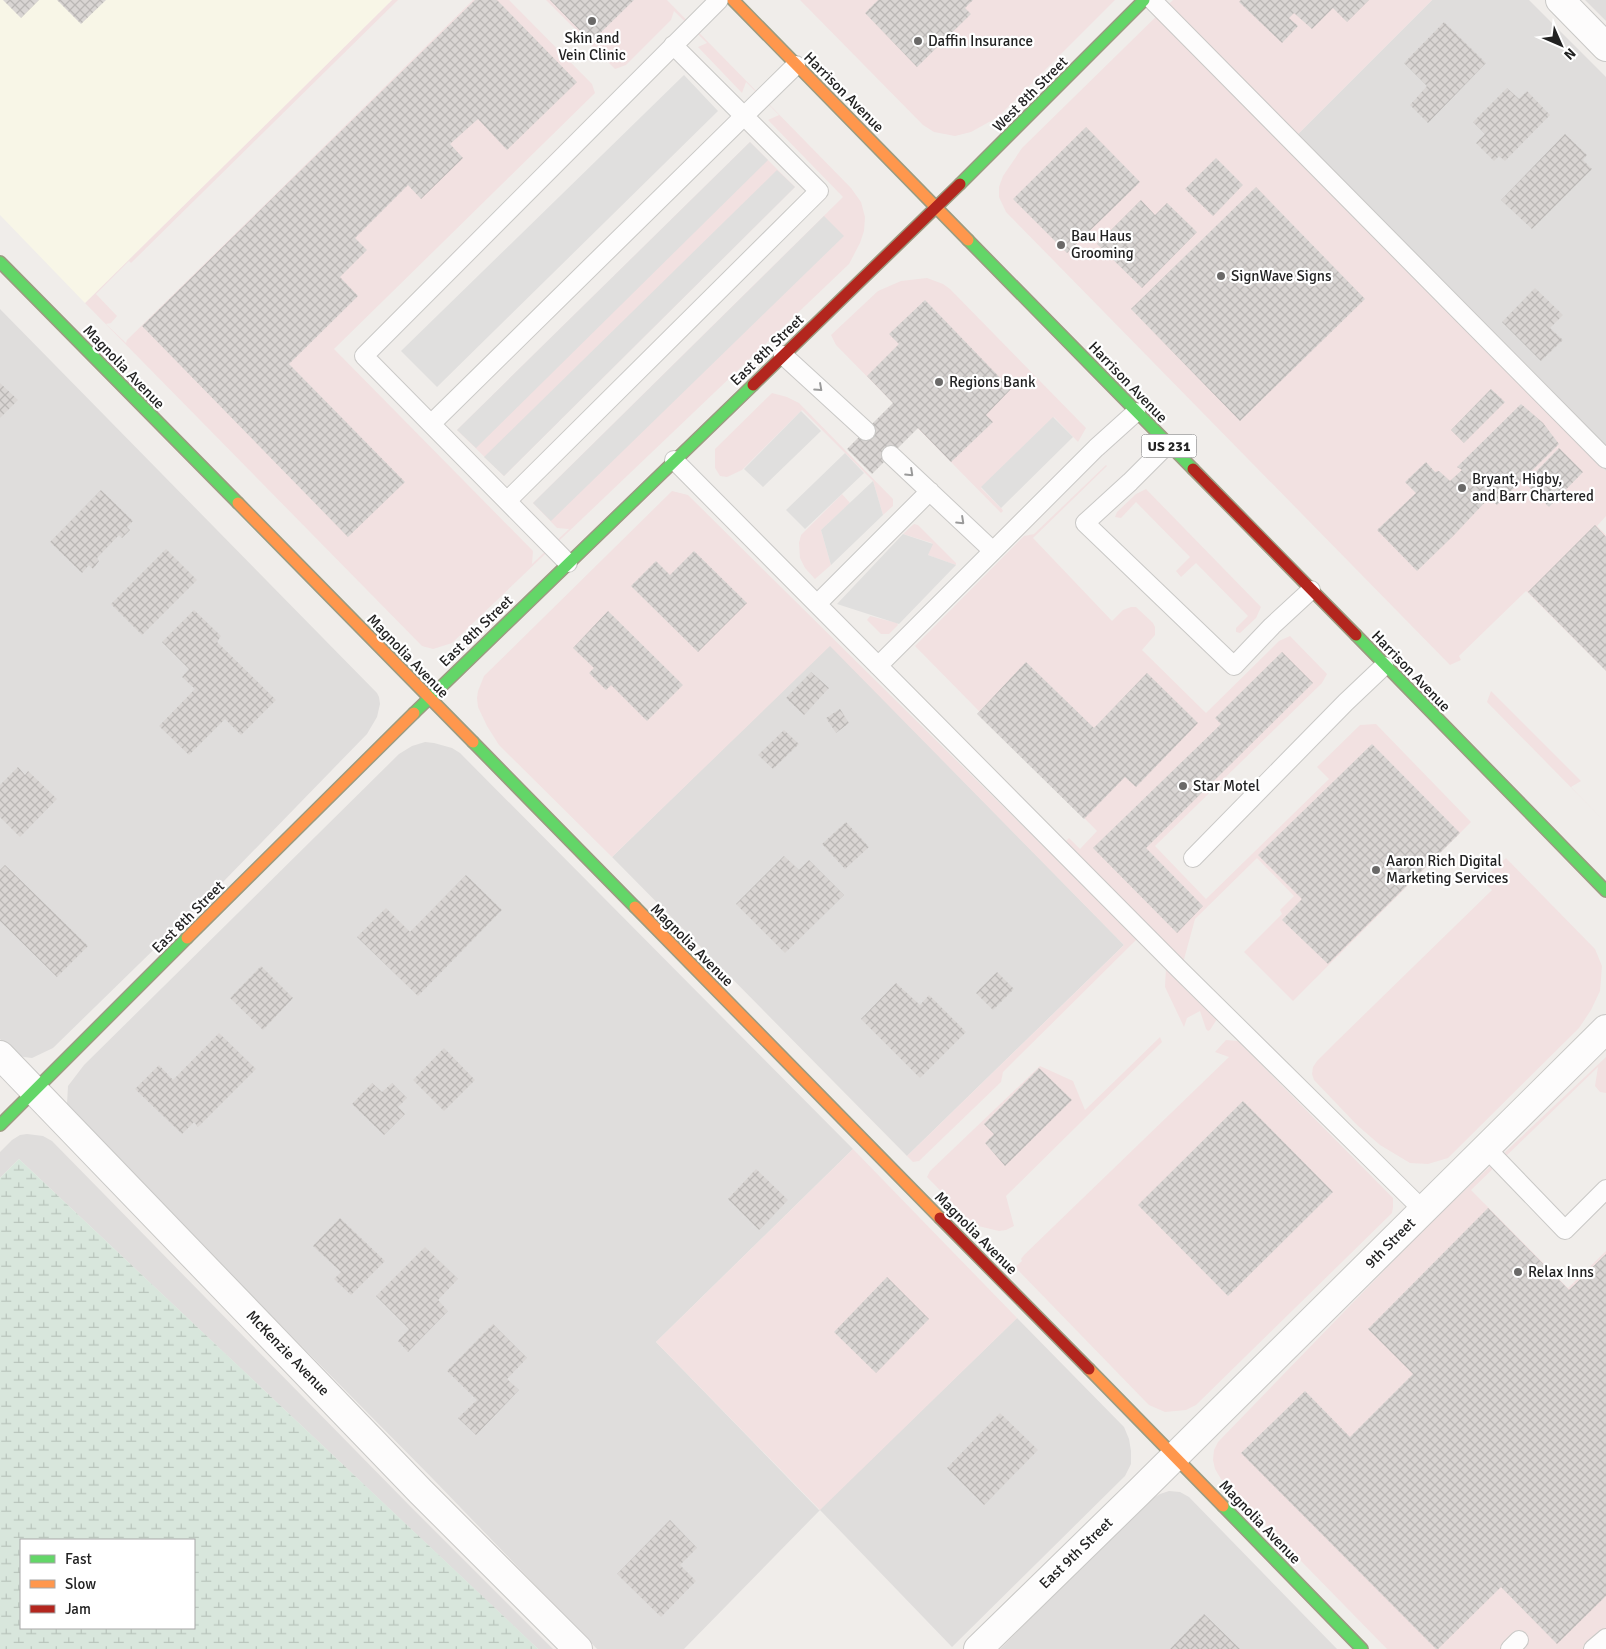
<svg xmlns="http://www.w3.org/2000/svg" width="1606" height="1649" font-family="Signika,sans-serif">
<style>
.residential{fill:#dfdddc}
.commercial{fill:#f2e1e1}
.education{fill:#f8f6e7}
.wetland{fill:url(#wetland-marsh);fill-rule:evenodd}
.parking{fill:#e0dfde}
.building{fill:url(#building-cross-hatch)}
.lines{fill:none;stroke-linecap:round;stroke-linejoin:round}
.lane-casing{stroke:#c9c8c6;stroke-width:20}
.street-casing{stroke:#c9c8c6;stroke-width:30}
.fast-casing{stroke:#9b9b80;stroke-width:14}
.slow-casing{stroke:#9b9b80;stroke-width:14}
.jam-casing{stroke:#9b9b80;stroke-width:14}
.lane{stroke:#fdfcfc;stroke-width:18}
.street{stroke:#fdfcfc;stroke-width:28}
.fast{stroke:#63d668;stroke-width:11}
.slow{stroke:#ff974d;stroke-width:11}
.jam{stroke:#b3261e;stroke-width:11}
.oneway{stroke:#9a9a9a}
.poi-dot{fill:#6a6968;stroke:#fff;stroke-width:2}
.labels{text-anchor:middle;stroke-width:4.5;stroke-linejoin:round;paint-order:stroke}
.shield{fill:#fff;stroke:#646464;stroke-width:1}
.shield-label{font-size:14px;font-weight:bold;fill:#222}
.poi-label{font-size:15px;fill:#222;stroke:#fff;text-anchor:start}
.street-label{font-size:15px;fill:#222;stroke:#fff}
</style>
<defs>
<pattern id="wetland-marsh" width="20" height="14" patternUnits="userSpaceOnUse" patternTransform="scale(1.25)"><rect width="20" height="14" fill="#d8e6dc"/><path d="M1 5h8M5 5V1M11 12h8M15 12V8" fill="none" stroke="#b9c5bc"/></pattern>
<pattern id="building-cross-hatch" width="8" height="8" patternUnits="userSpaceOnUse" patternTransform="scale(1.25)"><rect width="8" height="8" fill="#d9d5d3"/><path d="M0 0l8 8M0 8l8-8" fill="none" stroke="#bab7b5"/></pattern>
</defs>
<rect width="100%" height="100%" fill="#f0edea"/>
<path class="residential" d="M1432,0H1529L1606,77V471L1286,146Z
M1585,0H1606V21Z
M0,309L377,693L379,697L380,704L377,717L367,734L223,882L53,1048L32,1058L24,1057L16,1055L0,1039Z
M830,645L1124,945L907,1156L612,857Z
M425,742L434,743L452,748L460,753L853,1149L656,1342L819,1510L1017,1318L1124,1427L1129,1439L1131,1451V1464L1125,1476L952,1647L820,1510L684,1649H597L433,1479L70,1112L67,1104L68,1086L84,1065L399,754L412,746Z
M27,1134L43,1136L52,1141L408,1504L553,1649H538L19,1159L0,1178V1152L12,1140L20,1135Z
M1169,1491L1180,1492L1189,1497L1337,1649H1000L1148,1501L1160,1494Z"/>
<path class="commercial" d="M392,0H398L131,263L129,261L96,294L117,316L111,323L106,324L126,343L127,340L473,0H509L592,84L595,93L334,349L533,551L532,564L569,529L557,528L533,503L843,197L768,120L779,115L746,82L742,93L698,47L707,43L674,11L671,20L626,65L615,69L546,0H667L851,188L861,202L865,217L864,231L860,243L849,264L452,643L433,649L422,646L85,303Z
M800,0H1115L998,117L971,132L955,136L934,132L923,125Z
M1173,0H1432L1286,146L1606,471V516L1597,526L1606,535V671L1526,591L1459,656L1461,660L1450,665L1006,212L999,197V187L1003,176L1022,148Z
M750,142L795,187L504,476L457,430Z
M927,278L943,284L950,289L1086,428L1078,442L1054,417L981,488L1002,509L1003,511L1001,513L836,345L831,335L878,291L901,281Z
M772,393L787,397L799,403L893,499V506L883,515L873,481L802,410L742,470L727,477L720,476L715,468V449Z
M1106,465L1107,466L1033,538L1112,621L1123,610L1131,607H1136L1153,623L1155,627V635L1142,650L1206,713L1279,641L1290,636L1327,674L1322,683L1155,846L1206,899L1329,779L1317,767L1360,725L1376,724L1471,822L1293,1001L1244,952L1282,914L1280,910L1294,896L1257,858L1195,919L1183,963L1064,843L1069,838L1080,849L1097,831L915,646L1024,536L1034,534Z
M1146,489L1261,607L1256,618L1240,633L1236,632V628L1248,616L1196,563L1181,577L1176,571L1190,557L1136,502L1121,518L1115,517L1117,512L1136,494Z
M672,491L688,495L1137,939L1003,1072L1001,1082L919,1161L913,1162L907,1156L1124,945L830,646L612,857L499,745L487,726L478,707L477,698L478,691L484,676Z
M842,494L850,503L821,530L831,565L815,579L805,568L800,558L799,543L801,535Z
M914,524L918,525L956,563V565L928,555L932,543L903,534Z
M870,616L897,623L898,625L889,634H881L867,620Z
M1491,691L1581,781L1571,787L1606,823L1487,702Z
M1506,858L1595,949L1602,966L1600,991L1591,1010L1579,1028L1448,1158L1428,1164L1410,1163L1380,1145L1357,1125L1314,1080L1312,1074L1313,1067L1317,1061L1335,1043L1492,890L1482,880Z
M1166,967L1217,1019L1210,1030L1208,1031L1206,1029L1200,1011L1187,1018L1184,1027L1165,987Z
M1160,1037L1162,1042L1006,1196L1014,1226L1006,1230L999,1231L974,1225L927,1177L930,1171L1040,1066L1073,1081L1085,1110Z
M1226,1040L1238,1041L1389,1194L1393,1198V1207L1392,1213L1196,1405L1186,1410L1165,1412L1149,1405L1144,1400L1015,1267L1022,1261L1021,1259L1024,1255L1229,1057L1215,1052Z
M1606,1057V1093L1600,1092L1595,1086L1598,1067L1471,1190L1568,1288L1606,1251V1649H1387L1221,1479L1215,1469L1213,1460L1214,1450L1218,1442L1430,1223Z
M853,1149L1017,1318L820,1510L656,1342Z"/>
<path class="education" d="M0,0H392L85,303L0,215Z"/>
<path class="wetland" d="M19,1159L514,1626L538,1649H0V1178ZM21,1540H194V1628H21Z"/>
<path class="parking" d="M684,75L718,111L437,387L401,351Z
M750,142L768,160L476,448L457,430Z
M777,170L795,187L504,476L484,457Z
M824,216L844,236L551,521L533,503Z
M801,411L821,431L763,487L744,469Z
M1053,417L1073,437L1001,508L981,487Z
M845,453L864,473L805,529L786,510Z
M873,481L883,515L831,565L821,530Z
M903,534L933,544L928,555L956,565L899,624L837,604Z"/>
<path class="building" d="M3,0H39L21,18Z
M57,0H106L81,24Z
M475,0H497L577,82L507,150L478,119L450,144L463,158L421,199L408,185L355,238L367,250L340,277L358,296L289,364L405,482L348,537L142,326Z
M550,0H634L591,42Z
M878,0H973L965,8L971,14L917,67L865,13Z
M1241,0H1369L1347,22L1333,8L1312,29L1294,13L1289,18L1298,26L1282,43L1239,2Z
M1444,22L1486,63L1428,123L1410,105L1427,86L1404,63Z
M1507,88L1519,99L1527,91L1550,115L1505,161L1499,156L1494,161L1476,143L1485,134L1473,122Z
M1086,127L1140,182L1067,253L1013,199Z
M1565,134L1587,155L1583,160L1592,169L1532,229L1501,200Z
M1216,158L1243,185L1213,216L1185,189Z
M1256,187L1365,299L1240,421L1131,309Z
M1141,200L1155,215L1167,203L1197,232L1142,288L1097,244Z
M1535,288L1563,315L1550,328L1563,340L1541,361L1502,322Z
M925,300L1011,389L986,415L993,422L951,462L918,428L872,474L847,449L893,403L867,376L899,344L889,334Z
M0,383L18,400L0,418Z
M1491,389L1505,402L1464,443L1451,430Z
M1521,404L1543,423L1559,444L1497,505L1489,498L1454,535L1417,571L1377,530L1416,493L1405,482L1426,462L1435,472L1439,471L1450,481L1462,470L1457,467Z
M1559,448L1583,472L1549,507L1525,483Z
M101,490L133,521L127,527L130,530L122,538L119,535L97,558L99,561L93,569L89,565L82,573L50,542Z
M1595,525L1606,537V671L1528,592Z
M166,549L197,580L142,635L111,604Z
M694,551L747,603L698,652L631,586L656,561L670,575Z
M194,610L221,636L217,642L276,700L241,735L225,719L189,755L159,726L195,689L182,677L189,669L162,642Z
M608,611L683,685L647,721L611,685L606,690L589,673L594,668L573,648Z
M1282,652L1313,683L1146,848L1203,906L1177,933L1093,848L1221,724L1215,718Z
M1026,662L1094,728L1147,673L1198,723L1136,787L1125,777L1084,819L977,714Z
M811,672L829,688L804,715L786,698Z
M840,709L849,723L836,733L826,718Z
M784,730L799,744L773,769L758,755Z
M1372,744L1460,833L1328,964L1282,920L1302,899L1258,855Z
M18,767L25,775L28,771L57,799L20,837L0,817V785Z
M846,822L869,847L845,869L822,844Z
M784,856L799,870L809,860L844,895L785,953L736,904Z
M5,865L88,946L57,977L0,921V870Z
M466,875L502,910L418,996L357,937L386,908L410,932Z
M261,966L293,998L263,1030L230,998Z
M997,972L1014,989L993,1010L976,993Z
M896,983L920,1005L929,995L966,1032L920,1078L861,1019Z
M219,1033L256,1069L198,1127L194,1122L182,1134L135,1089L159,1065L173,1080Z
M444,1048L475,1080L444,1111L413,1080Z
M1039,1068L1072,1100L1005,1166L985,1143L994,1134L984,1124Z
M372,1083L382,1092L392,1083L407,1098L398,1107L405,1114L384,1135L352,1104Z
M1243,1101L1333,1192L1228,1296L1138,1205Z
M756,1169L788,1200L759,1230L728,1199Z
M1488,1208L1569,1290L1606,1254V1596L1557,1644L1501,1587L1438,1649H1436L1241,1453L1305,1391L1350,1437L1413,1374L1368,1329Z
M340,1218L385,1261L351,1295L334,1279L341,1272L313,1246Z
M425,1247L458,1279L438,1300L448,1311L408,1352L398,1341L409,1329L376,1296Z
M887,1277L929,1319L876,1373L834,1332Z
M493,1324L527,1358L507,1379L519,1390L476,1435L458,1418L477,1400L447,1371Z
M1000,1413L1038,1450L984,1505L947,1468Z
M670,1520L697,1548L680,1565L696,1581L661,1617L617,1574Z
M1204,1614L1240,1649H1170Z"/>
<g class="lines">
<g class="lane-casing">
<path id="lane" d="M1152,0L1606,459
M783,355L866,431
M431,424L796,65
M1168,444L1130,482L1085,523L1234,666L1272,626L1311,590
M891,455L993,551
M674,460L1180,970L1423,1210
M507,501L819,191L673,45
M568,563L364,356L719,0
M817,604L930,491
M878,666L1096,448L1136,412
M1193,858L1346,702L1384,666
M1486,1148L1565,1230L1606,1189
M1510,1649L1519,1640
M1593,1649L1606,1638"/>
</g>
<g class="street-casing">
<path id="street" d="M1560,0L1606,47
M0,1055L421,1492L578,1649
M978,1649L1140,1491L1606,1029"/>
</g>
<g class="fast-casing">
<path id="fast" d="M960,184L1144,0
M968,240L1193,469
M0,262L238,503
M1356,635L1606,891
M414,713L753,385
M473,742L635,907
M0,1125L187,938
M1223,1506L1362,1649"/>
</g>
<g class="slow-casing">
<path id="slow" d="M733,0L968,240
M238,503L473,742
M635,907L940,1218
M187,938L414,713
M1089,1369L1223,1506"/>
</g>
<g class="jam-casing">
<path id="jam" d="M753,385L960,184
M1193,469L1356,635
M940,1218L1089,1369"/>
</g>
<use href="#lane" class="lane"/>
<use href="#street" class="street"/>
<use href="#fast" class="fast"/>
<use href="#slow" class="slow"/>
<use href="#jam" class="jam"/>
</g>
<defs><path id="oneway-chevron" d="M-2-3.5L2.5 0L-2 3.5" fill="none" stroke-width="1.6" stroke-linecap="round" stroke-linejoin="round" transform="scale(1.25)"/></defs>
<g class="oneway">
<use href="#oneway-chevron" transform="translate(819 388) rotate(42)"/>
<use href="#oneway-chevron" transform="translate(910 473) rotate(43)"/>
<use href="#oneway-chevron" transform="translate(961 521) rotate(43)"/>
</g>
<g class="poi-dot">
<circle cx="592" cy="21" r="5"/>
<circle cx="918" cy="41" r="5"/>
<circle cx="1061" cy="245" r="5"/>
<circle cx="1221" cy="276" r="5"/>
<circle cx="939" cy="382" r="5"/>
<circle cx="1462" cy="488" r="5"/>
<circle cx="1183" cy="786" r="5"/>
<circle cx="1376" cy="870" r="5"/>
<circle cx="1518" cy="1272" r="5"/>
</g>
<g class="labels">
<rect class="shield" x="1141.5" y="434.5" width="55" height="23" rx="4"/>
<g class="shield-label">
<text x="1169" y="451">US 231</text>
</g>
<g class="poi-label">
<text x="592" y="43" text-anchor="middle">Skin and<tspan x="592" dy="17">Vein Clinic</tspan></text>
<text x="928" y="46">Daffin Insurance</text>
<text x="1071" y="241">Bau Haus<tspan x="1071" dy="17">Grooming</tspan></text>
<text x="1231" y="281">SignWave Signs</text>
<text x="949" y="387">Regions Bank</text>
<text x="1472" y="484">Bryant, Higby,<tspan x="1472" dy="17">and Barr Chartered</tspan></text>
<text x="1193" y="791">Star Motel</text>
<text x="1386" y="866">Aaron Rich Digital<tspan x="1386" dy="17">Marketing Services</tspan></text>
<text x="1528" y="1277">Relax Inns</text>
</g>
<g class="street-label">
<text transform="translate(844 92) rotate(45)" y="5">Harrison Avenue</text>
<text transform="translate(1030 94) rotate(-45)" y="5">West 8th Street</text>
<text transform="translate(767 350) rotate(-44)" y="5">East 8th Street</text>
<text transform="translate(124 367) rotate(46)" y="5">Magnolia Avenue</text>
<text transform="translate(1128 382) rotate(46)" y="5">Harrison Avenue</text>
<text transform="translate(476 631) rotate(-44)" y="5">East 8th Street</text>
<text transform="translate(408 656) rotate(46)" y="5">Magnolia Avenue</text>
<text transform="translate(1411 671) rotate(46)" y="5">Harrison Avenue</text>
<text transform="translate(188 917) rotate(-45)" y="5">East 8th Street</text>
<text transform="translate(692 945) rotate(45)" y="5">Magnolia Avenue</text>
<text transform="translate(976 1233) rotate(45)" y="5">Magnolia Avenue</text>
<text transform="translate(1390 1243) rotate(-45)" y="5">9th Street</text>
<text transform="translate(288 1353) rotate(46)" y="5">McKenzie Avenue</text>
<text transform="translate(1260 1522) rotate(46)" y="5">Magnolia Avenue</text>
<text transform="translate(1076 1553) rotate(-44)" y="5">East 9th Street</text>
</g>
</g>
<rect x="20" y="1539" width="175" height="90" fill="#ffffff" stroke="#a7a7a7"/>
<rect x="30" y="1555" width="25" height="8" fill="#63d668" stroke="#a7a7a7"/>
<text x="65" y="1564" font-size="15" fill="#222222">Fast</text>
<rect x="30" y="1580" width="25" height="8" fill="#ff974d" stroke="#a7a7a7"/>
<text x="65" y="1589" font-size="15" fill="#222222">Slow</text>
<rect x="30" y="1605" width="25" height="8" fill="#b3261e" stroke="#a7a7a7"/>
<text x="65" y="1614" font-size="15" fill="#222222">Jam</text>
<g transform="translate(1561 45) rotate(135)" stroke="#ffffff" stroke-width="4" paint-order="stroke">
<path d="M0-4L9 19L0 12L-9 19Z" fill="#222222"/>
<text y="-8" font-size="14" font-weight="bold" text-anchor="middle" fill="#222222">N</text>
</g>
</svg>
